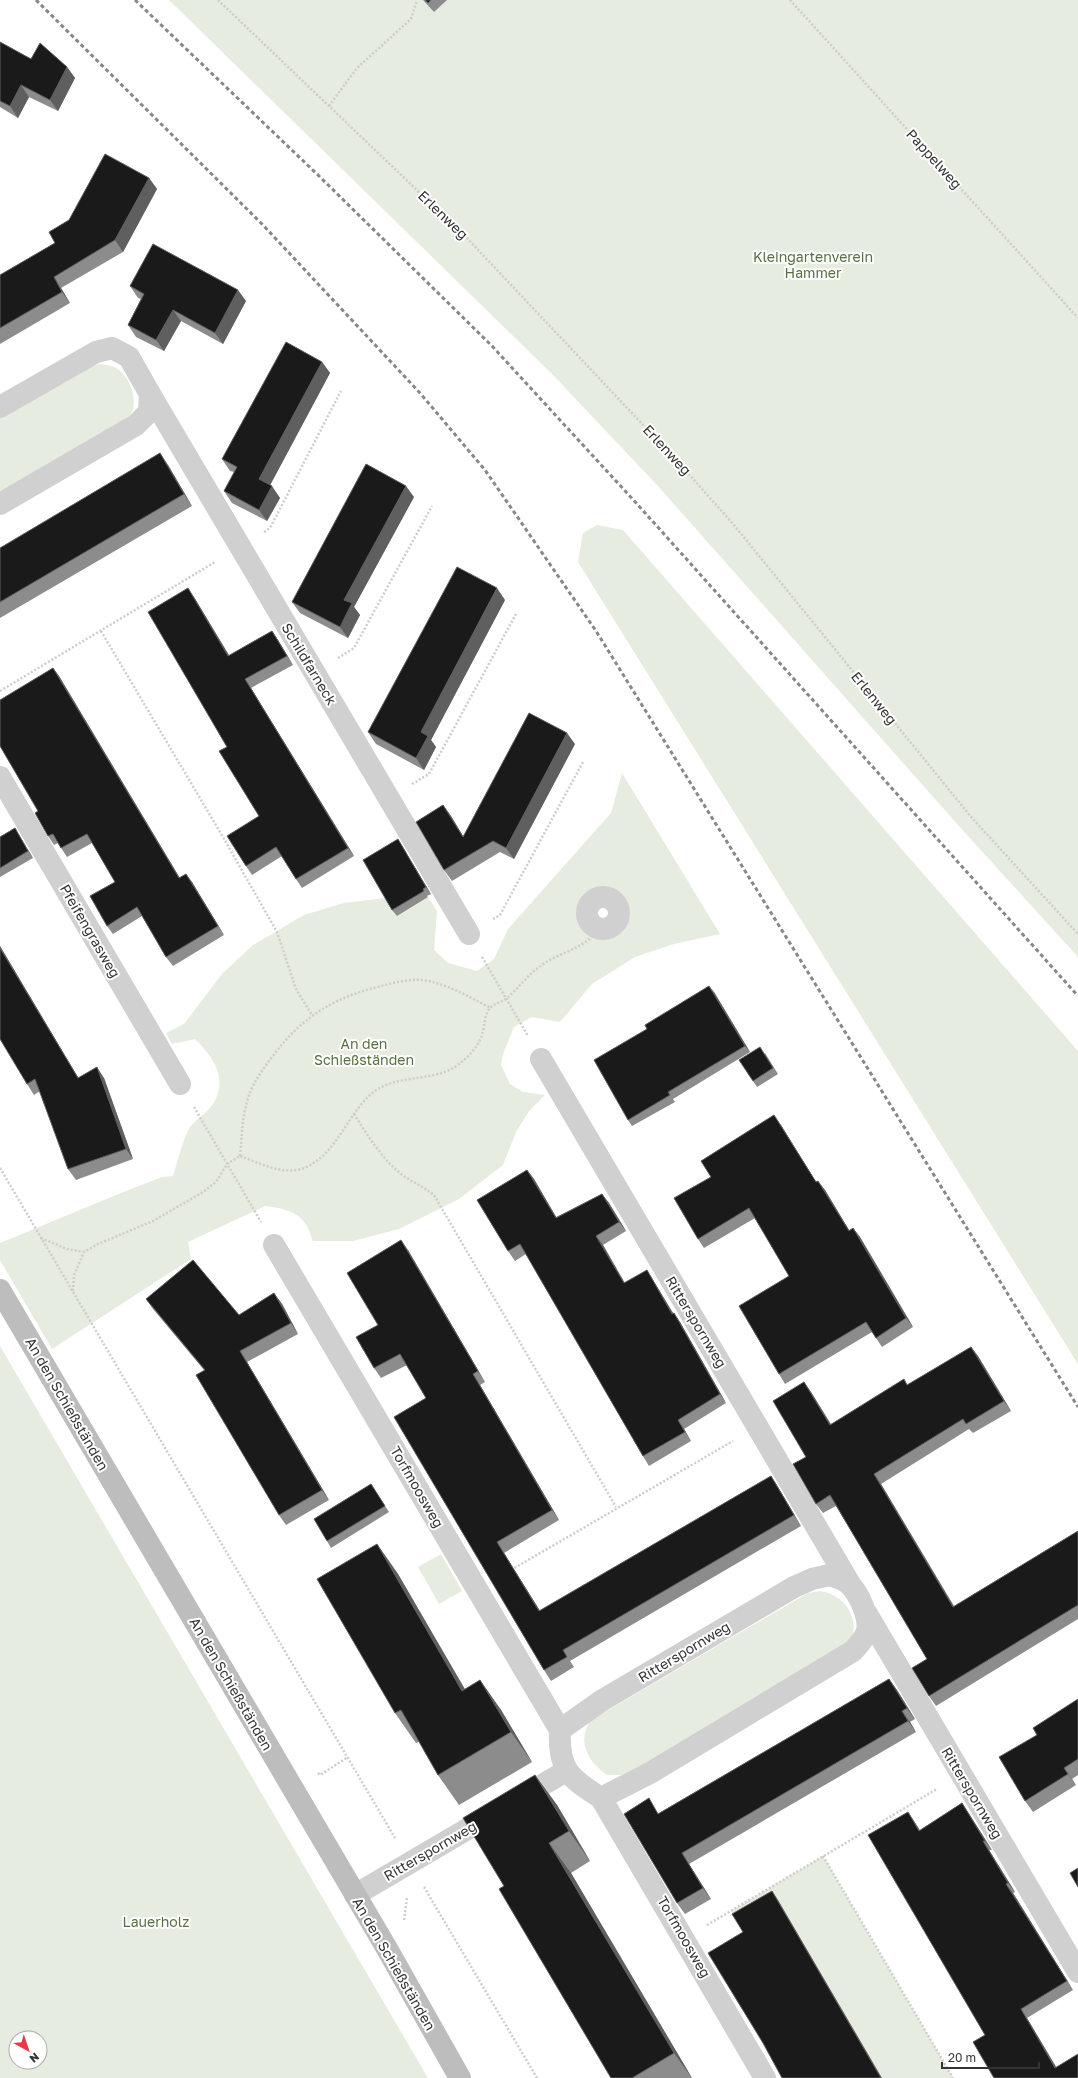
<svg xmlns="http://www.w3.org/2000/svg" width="1078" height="2078" font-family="'Golos Text',sans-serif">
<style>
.green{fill:#e6ecdf;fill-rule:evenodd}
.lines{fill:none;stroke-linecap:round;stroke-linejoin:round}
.path{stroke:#cdcdcd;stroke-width:2.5;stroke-dasharray:2 2;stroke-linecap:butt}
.street{stroke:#d0d0d0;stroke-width:22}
.secondary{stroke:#bdbdbd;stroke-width:22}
.rail{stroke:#888;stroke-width:3;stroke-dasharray:4 3;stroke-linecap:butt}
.wall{fill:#8c8c8c}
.shaded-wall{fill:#5f5f5f}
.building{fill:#1a1a1a;stroke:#5f5f5f}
.labels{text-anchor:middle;stroke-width:4;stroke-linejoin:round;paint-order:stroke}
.street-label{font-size:14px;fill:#333;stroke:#fff}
.park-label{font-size:14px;fill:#56703f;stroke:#fff}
</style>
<rect width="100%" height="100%" fill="#fff"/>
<path class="green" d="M169,0H1078V957L958,825L657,485L553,375Z
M100,364C107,365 115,366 120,371C131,380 138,401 131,414C129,417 125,420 123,423L0,494V418L88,367Z
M597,525L623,530L1078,1051V1364L578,562L583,533Z
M622,773L720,934L674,944L635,957L592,984L560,1022L532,1017L514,1027L503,1054L501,1065L510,1084L523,1092L545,1095L529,1111L516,1132L503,1165L459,1199L399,1229L353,1241H313C311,1236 309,1228 305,1223C297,1211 278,1207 265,1206L188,1242L191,1259L52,1349L0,1260V1243L121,1193L162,1177L173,1176C177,1164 184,1135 191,1126C197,1118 207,1113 213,1104C229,1078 213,1057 195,1039L172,1044L166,1033L184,1024L222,974L253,945L304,915L344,903L386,898L397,916L428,897L437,911L434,950L448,963L477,971L494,959L508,929L611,813ZM599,897C636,897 613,944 592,924C582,914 589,903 599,897Z
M0,1346L428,2078H0ZM16,2038H40V2062H16Z
M441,1554L462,1591L439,1604L418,1567Z
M820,1591C845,1595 860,1617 851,1642L637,1769L621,1775H607C588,1762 576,1741 591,1720L808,1593Z
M823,1856L953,2078H862L739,1923L731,1911Z"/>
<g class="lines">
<path class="path" d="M218,0L464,235L679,463L734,525L972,818L1078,934
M790,0L1078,318
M329,106L357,68L411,19L417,0
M264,532L270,528L341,391
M101,631L223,837L277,932L296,989L312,1015
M338,658L354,648L432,506
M0,691L215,562
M412,784L429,774L516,614
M493,919L500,915L583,762
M482,957L528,1036
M194,1107L261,1222
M354,1114C368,1136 383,1161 405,1177C415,1183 425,1188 434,1195L616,1507
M240,1156C242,1136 242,1117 248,1098C253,1083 262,1070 272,1057C299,1021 327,1001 370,989C389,984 410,977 429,981C451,986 471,998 491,1008
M0,1168L395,1838
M41,1238L67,1249L84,1252
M73,1291L74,1275L84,1252L98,1244L153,1221L203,1192L216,1182L227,1164L240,1156C259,1163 284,1176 304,1168C336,1155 346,1117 370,1095C394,1073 429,1083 455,1067C466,1059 475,1051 481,1038C485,1029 483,1015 491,1007C496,1003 502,1002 507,998C519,988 528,974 542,965C561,951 586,949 599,928
M511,1570L733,1441
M318,1773L320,1775L348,1757
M823,1856L953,2078
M424,1887L537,2078
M404,1920L407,1897
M707,1925L937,1789"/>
<path class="street" d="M150,394L469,934
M0,407L96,352L112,348L129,357L150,394L149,412L136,425L0,504
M0,777L180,1084
M587 913a16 16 0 1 1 32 0a16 16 0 1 1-32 0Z
M541,1059L850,1584
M274,1245L560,1730
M829,1575C837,1577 843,1579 849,1584C859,1593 870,1618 867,1631C864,1640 858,1645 853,1651L650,1773L601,1798C569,1778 558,1769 560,1730L601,1701L794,1587L812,1579Z
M867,1614L1078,1972
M601,1798L765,2078
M355,1895L566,1771"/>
<path class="secondary" d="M0,1290L386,1947L460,2078"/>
<path class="rail" d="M36,0L262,224L420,393L485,470L596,631L1078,1407
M135,0L319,176L492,346L638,505L1078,996"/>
</g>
<path class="wall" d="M423,0H447L434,12Z
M0,42L31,59L67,67L75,78L58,111L29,97L18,118L0,107Z
M149,178L157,189L123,252L61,288L70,303L0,344V275L55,243Z
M130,286L246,301L223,344L181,321L164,351L136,337L128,325L141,299L138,298Z
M322,362L330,373L270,485L280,498L267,521L232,503L224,491L234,472L230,471L222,459Z
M168,465L192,506L0,618V548Z
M414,497L354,607L360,615L348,638L300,613L292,602Z
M194,597L229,656L272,631L278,640L293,665L251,688L354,856L302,888L296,879L282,856L252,875L246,866L259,816L227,747Z
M505,600L431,740L436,747L424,770L376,744L368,732Z
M53,668L59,676L180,878L186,874L192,882L224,935L173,966L166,957L142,916L113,934L107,926L115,882L92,843L67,857L58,843L54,845L48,836L38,811Z
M575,744L514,859L500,852L452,881L444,870L443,805L451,816L463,836Z
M19,835L33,858L0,877V837Z
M398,839L402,846L431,894L427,896L428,897L397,916L392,910Z
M0,946L78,1078H104L133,1159L76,1180L68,1169L40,1091L34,1095L27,1084Z
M714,992L750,1052L673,1099L675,1102L632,1126L628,1120Z
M765,1053L778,1074L757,1087L753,1081Z
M781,1125L816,1182L825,1190L849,1230L853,1228L860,1237L913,1327L882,1347L872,1332L785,1384L779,1374L789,1276L755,1218L704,1248L698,1239L711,1177Z
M527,1170L534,1179L556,1217L602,1194L609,1203L626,1231L603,1245L625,1283L647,1270L653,1280L673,1313H674L680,1322L726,1403L684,1429L691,1441L649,1466L643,1456L526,1254L515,1261L508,1251Z
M408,1250L485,1382L480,1385L559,1520L504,1553L540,1611L771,1476L778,1487L801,1526L570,1661L574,1667L551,1681L544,1670L426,1398L407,1365L381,1378L374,1368L378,1325Z
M274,1293L282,1304L298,1334L247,1362L329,1500L286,1525L279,1515L204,1370L153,1309L146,1299L239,1315Z
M971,1347L978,1356L1011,1411L973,1433L969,1429L881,1484L954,1606L1078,1531V1619L936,1706L929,1696L927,1659L836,1506L823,1513L816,1504L806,1457L804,1382L811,1392L831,1424L908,1385Z
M371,1484L389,1512L331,1548L327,1541Z
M377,1544L398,1574L465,1689L480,1680L501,1710L532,1762L459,1805L438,1775L419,1742L416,1743L395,1713Z
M889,1679L897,1690L915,1719L910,1722L916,1732L689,1864L711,1899L685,1914L677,1903L659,1813Z
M1078,1699V1775L1072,1779L1076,1785L1033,1812L1025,1801L1037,1735Z
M535,1775L557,1805L590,1861L571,1873L692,2078H611L504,1886Z
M962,1803L992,1850H989L1015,1892L1013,1893L1073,1990L1027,2018L1056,2067L1078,2078L985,2035L908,1812L920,1830Z"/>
<path class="shaded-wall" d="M67,67L75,78L58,111L50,100Z
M21,85L29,97L18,118L10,106Z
M149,178L157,189L123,252L115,240Z
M54,277L61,288L70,303L62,292Z
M238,290L246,301L223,344L215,333Z
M173,310L181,321L164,351L156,340Z
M322,362L330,373L267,491L259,479Z
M160,453L168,465L192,506L184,494Z
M272,486L280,498L267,521L259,510Z
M406,486L414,497L354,607L360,615L348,638L340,627L344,600Z
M188,588L194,597L235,665L228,656Z
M497,588L505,600L431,740L436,747L424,770L416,758L421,732Z
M272,631L278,640L293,665L287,656Z
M53,668L59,676L185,887L179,878Z
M245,679L251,688L354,856L348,848Z
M567,733L575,744L514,859L506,848Z
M443,805L451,816L470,848L463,837Z
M15,828L19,835L33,858L28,851Z
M398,839L402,846L431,894L426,887Z
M186,874L192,882L224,935L218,926Z
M0,946L85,1089L78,1078L0,948Z
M709,986L714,992L750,1052L745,1046Z
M97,1067L104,1078L133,1159L126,1149Z
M774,1115L781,1125L822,1192L816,1182Z
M527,1170L534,1179L562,1227L556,1218Z
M818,1181L825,1190L855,1240L849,1231Z
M602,1194L609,1203L626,1231L619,1222Z
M853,1228L860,1237L913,1327L906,1318Z
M596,1236L603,1245L630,1293L624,1283Z
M401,1240L408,1250L485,1382L478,1371Z
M647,1270L653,1280L679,1323L672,1314Z
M274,1293L282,1304L298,1334L291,1323Z
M674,1313L680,1322L726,1403L720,1394Z
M971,1347L978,1356L1011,1411L1004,1401Z
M240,1351L247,1362L329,1500L322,1490Z
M473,1374L480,1385L559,1520L552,1510Z
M804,1382L811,1392L837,1435L830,1425Z
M678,1420L684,1429L691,1441L685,1432Z
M874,1474L881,1484L960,1617L953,1607Z
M771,1476L778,1487L801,1526L794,1515Z
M497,1542L504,1553L547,1622L539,1611Z
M377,1544L398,1574L483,1721L462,1691Z
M889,1679L897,1690L915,1719L907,1708Z
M480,1680L501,1710L532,1762L511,1732Z
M902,1711L910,1722L916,1732L908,1721Z
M1064,1768L1072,1779L1076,1785L1068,1774Z
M535,1775L557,1805L590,1861L569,1831Z
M962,1803L968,1812L992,1850L985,1841Z
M908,1812L914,1821L925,1840L919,1831Z
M983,1841L989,1850L1015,1892L1008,1883Z
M549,1843L571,1873L692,2078L674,2053Z
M682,1853L689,1864L711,1899L703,1888Z
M1006,1884L1013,1893L1073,1990L1067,1981Z
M772,1891L778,1900L882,2078H881Z
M1021,2009L1027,2018L1062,2077L1055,2068Z"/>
<path class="building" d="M425,0H431L428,3Z
M0,42L31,59L40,43L67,67L50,100L21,85L10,106L0,101Z
M105,154L149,178L115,240L54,277L62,292L0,328V275L55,243L49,232L69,220Z
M153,244L238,290L215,333L173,310L156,340L128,325L144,294L130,286Z
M286,342L322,362L259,479L272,486L259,510L224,491L237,467L222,459Z
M160,453L184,494L0,602V548Z
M366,464L406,486L344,600L352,603L340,627L292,602Z
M457,567L497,588L421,732L428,736L416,758L368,732Z
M188,588L228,656L272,631L287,656L245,679L348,848L296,879L276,847L246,866L227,836L259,816L219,751L227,747L148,612Z
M53,668L179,878L186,874L218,926L166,957L137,907L107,926L90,896L115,882L87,834L61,848L53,834L48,836L35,813L38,811L0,746V700Z
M529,713L567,733L506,848L493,841L444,870L416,822L443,805L463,837Z
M15,828L28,851L0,868V837Z
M398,839L426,887L423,889L424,891L392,910L363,860Z
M0,948L78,1078L97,1067L126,1149L68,1169L35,1079L27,1084L0,1039Z
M709,986L745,1046L668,1092L670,1095L628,1120L594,1060L647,1029L645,1025Z
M760,1047L773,1068L753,1081L739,1060Z
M774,1115L816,1182L818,1181L849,1231L853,1228L906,1318L876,1338L866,1322L779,1374L739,1306L789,1276L749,1208L698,1239L674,1198L711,1177L701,1161Z
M527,1170L556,1218L602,1194L619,1222L596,1236L624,1283L647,1270L672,1314L674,1313L720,1394L678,1420L685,1432L643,1456L520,1244L508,1251L477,1200Z
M401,1240L478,1371L473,1374L552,1510L497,1542L539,1611L771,1476L794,1515L563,1650L567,1657L544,1670L394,1417L426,1398L400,1354L374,1368L356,1337L378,1325L347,1273Z
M193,1260L239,1315L274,1293L291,1323L240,1351L322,1490L279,1515L196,1375L205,1370L146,1299Z
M971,1347L1004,1401L966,1424L963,1419L874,1474L953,1607L1078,1531V1605L929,1696L912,1668L927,1659L830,1495L816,1504L793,1464L806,1457L773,1401L804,1382L830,1425L904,1379L907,1385Z
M371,1484L385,1506L327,1541L314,1519Z
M377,1544L462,1691L480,1680L511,1732L438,1775L401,1710L395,1713L317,1579Z
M889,1679L907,1708L902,1711L908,1721L682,1853L703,1888L677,1903L624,1814L649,1798L658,1814Z
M1078,1699V1759L1064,1768L1068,1774L1025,1801L999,1757L1037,1735L1033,1728Z
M535,1775L569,1831L549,1843L674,2053L632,2078H611L499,1889L504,1886L463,1818Z
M962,1803L985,1841H983L1008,1883L1006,1884L1067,1981L1021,2009L1055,2068L1078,2054V2078H994L973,2042L985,2035L868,1835L908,1812L919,1831Z
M1078,1868V1887L1070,1873Z
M772,1891L881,2078H782L763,2043L708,1953L743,1932L732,1914Z"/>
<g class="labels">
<g class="street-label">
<text transform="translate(934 159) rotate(48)" y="5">Pappelweg</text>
<text transform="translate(443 215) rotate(44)" y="5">Erlenweg</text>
<text transform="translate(667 450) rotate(47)" y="5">Erlenweg</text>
<text transform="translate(309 664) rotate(59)" y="5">Schildfarneck</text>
<text transform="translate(874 698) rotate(51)" y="5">Erlenweg</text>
<text transform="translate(90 931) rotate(60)" y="5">Pfeifengrasweg</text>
<text transform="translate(696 1322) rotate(59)" y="5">Ritterspornweg</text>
<text transform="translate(67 1404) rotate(60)" y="5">An den Schießständen</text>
<text transform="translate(417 1487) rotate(60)" y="5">Torfmoosweg</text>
<text transform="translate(684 1652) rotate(-31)" y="5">Ritterspornweg</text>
<text transform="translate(231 1684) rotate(60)" y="5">An den Schießständen</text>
<text transform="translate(972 1793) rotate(59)" y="5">Ritterspornweg</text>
<text transform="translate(430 1851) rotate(-30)" y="5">Ritterspornweg</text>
<text transform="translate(684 1937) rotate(60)" y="5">Torfmoosweg</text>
<text transform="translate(394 1964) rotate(60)" y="5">An den Schießständen</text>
</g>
<g class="park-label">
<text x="813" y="262">Kleingartenverein<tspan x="813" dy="16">Hammer</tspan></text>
<text x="364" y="1049">An den<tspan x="364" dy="16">Schießständen</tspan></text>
<text x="156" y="1927">Lauerholz</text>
</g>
</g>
<g transform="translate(28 2050) rotate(140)"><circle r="19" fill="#ffffff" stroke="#adadad"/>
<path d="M0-3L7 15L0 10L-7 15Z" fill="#e63946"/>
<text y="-6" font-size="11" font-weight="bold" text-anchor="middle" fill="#333333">N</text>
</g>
<path d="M942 2062v6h97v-6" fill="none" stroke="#333333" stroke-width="2"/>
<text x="948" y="2062" font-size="12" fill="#333333" stroke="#ffffff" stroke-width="3" paint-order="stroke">20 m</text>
</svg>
